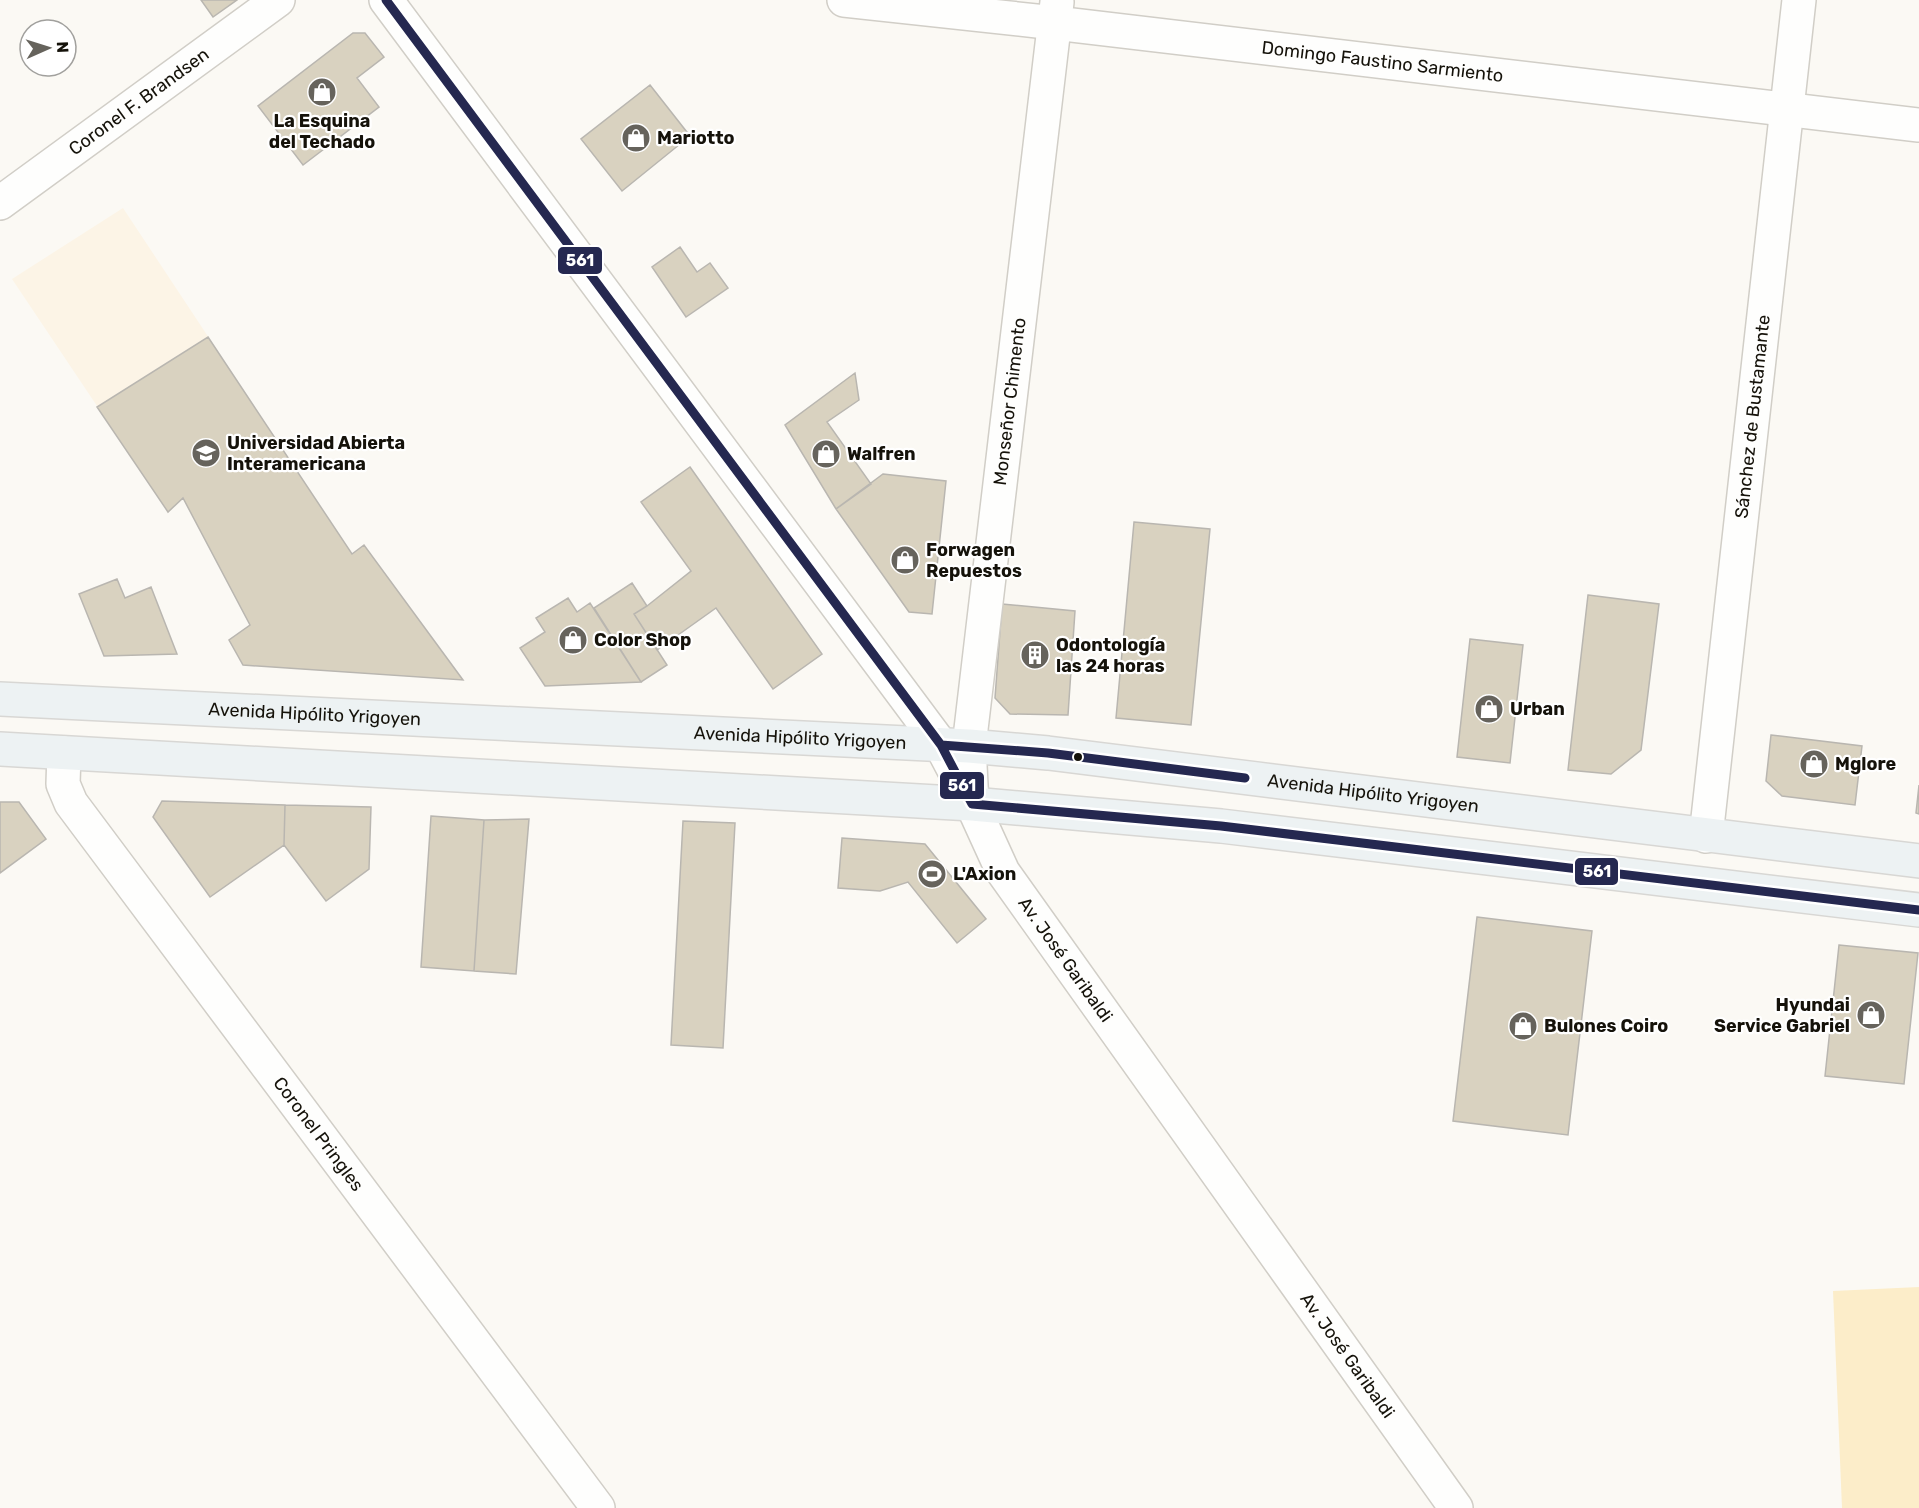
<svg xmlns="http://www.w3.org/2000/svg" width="1919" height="1508" font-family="Rubik,sans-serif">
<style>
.education{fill:#fcf4e6}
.green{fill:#fcedc9}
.building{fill:#d9d2c0;stroke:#b9b6b0;stroke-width:1.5}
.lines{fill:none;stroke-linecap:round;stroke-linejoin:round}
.street-casing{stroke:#d1cec7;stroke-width:36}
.secondary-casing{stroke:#d1cec7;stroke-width:36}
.primary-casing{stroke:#d8d7d4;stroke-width:36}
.street{stroke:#fefefd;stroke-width:33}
.secondary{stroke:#fefefd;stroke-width:33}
.primary{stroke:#edf2f3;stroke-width:33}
.bus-1-casing{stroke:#fff;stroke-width:14}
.bus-1{stroke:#252850;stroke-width:9}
.bus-dot{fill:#15120a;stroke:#fff;stroke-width:2}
.labels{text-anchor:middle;stroke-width:4.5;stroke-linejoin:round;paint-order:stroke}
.street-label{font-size:18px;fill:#15120a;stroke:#fff}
.poi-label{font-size:18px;font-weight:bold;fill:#15120a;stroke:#fff;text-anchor:start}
.line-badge{stroke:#fff;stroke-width:2}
.badge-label{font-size:16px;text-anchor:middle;font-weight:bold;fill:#fff}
</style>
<rect width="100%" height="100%" fill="#fbf9f4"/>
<path class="education" d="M123,208L352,554L364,545L463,680L243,665L229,640L250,625L184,498L168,512L12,279Z"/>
<path class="green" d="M1919,1287V1508H1842L1833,1291Z"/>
<path class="building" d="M201,0H237L213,17Z
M353,33H365L384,57L357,78L379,107L303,165L258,106Z
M650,85L690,136L622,191L581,139Z
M680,247L697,272L710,263L728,288L686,317L652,267Z
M208,337L352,554L364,545L463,680L243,665L229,640L250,625L183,498L168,512L97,407Z
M855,373L859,400L827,422L871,484L836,509L785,425Z
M690,467L822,654L773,689L716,608L657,650L634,614L647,606L691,571L641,502Z
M883,474L946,481L932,614L909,612L836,509Z
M1134,522L1210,529L1191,725L1116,718Z
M117,579L125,598L151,587L177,654L104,656L79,594Z
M632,583L647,606L634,614L667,665L641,682L594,608Z
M1588,595L1659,604L1641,750L1611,774L1568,770Z
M568,598L577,612L590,603L641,682L545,686L520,648L545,632L536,618Z
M1002,604L1075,611L1068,715L1010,714L995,698Z
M1470,639L1523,645L1510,763L1457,757Z
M1771,735L1862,746L1855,805L1782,796L1766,781Z
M1919,785V814L1916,813Z
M162,801L285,805L284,845L210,897L153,817Z
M0,802H19L46,839L0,873Z
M285,805L371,807L369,869L326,901L284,845Z
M431,816L484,820L474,971L421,967Z
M529,819L516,974L474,971L484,820Z
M683,821L735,823L723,1048L671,1045Z
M842,838L925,844L986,919L957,943L908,882L880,891L838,888Z
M1477,917L1592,931L1568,1135L1453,1121Z
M1839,945L1918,953L1904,1084L1825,1076Z"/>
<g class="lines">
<g class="street-casing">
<g id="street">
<path id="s1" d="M844,0L1055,23L1919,125"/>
<path id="s2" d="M0,203L278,0"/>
<path id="s3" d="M64,753L63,784L71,803L598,1508"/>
<path id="s4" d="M972,804L969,746L1057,2"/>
<path id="s5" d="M1706,836L1799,0"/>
</g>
</g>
<g class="secondary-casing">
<g id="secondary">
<path id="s6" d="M386,0L941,745L972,804L1003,872L1456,1508"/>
</g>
</g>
<g class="primary-casing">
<g id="primary">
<path id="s7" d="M0,699L969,746L1048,753L1919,861"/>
<path d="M0,749L972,804L1221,826L1919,910"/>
</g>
</g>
<use href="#street" class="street"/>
<use href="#secondary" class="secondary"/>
<use href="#primary" class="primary"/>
<g class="bus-1-casing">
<path id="bus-1" d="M386,0L941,745L972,804L1221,826L1919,910
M941,745L1048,753L1245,778"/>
</g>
<use href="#bus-1" class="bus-1"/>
</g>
<defs>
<g id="shop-disc" transform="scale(1.5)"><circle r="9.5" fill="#66635c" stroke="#fff"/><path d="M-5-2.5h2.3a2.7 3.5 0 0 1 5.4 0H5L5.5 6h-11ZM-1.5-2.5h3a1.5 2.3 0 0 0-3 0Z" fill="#fff"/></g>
<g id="university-disc" transform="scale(1.5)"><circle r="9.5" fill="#66635c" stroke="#fff"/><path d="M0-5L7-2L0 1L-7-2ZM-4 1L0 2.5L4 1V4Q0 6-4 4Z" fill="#fff"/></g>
<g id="building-disc" transform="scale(1.5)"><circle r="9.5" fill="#66635c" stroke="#fff"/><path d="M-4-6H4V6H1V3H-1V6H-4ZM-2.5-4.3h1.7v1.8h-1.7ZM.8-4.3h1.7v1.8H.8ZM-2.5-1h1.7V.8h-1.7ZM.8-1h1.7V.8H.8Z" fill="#fff"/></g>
<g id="stadium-disc" transform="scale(1.5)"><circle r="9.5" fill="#66635c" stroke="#fff"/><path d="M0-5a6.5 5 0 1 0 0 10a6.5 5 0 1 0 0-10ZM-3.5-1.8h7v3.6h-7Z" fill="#fff"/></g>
</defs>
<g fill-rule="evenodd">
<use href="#shop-disc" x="322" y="92"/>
<use href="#shop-disc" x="636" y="138"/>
<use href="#university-disc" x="206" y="453"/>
<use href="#shop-disc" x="826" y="454"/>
<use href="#shop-disc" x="905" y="560"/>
<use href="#shop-disc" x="573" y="640"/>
<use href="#building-disc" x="1035" y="655"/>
<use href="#shop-disc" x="1489" y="709"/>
<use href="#shop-disc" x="1814" y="764"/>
<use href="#stadium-disc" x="932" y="874"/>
<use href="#shop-disc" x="1871" y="1015"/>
<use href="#shop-disc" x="1523" y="1026"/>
</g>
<circle class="bus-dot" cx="1078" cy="757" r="5"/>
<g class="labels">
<g class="street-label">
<text dy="6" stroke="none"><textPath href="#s1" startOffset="542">Domingo Faustino Sarmiento</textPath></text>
<text dy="6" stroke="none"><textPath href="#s2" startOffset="172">Coronel F. Brandsen</textPath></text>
<text dy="6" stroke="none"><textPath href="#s4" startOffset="405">Monseñor Chimento</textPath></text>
<text dy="6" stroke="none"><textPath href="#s5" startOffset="422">Sánchez de Bustamante</textPath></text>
<text dy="6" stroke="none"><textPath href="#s7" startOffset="315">Avenida Hipólito Yrigoyen</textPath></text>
<text dy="6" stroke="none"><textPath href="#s7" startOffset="801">Avenida Hipólito Yrigoyen</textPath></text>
<text dy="6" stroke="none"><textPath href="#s7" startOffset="1377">Avenida Hipólito Yrigoyen</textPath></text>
<text dy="6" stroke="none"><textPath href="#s6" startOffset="1178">Av. José Garibaldi</textPath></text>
<text dy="6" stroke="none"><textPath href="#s3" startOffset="465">Coronel Pringles</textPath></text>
<text dy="6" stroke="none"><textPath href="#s6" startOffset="1664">Av. José Garibaldi</textPath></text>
</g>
<g class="poi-label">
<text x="322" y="127" text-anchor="middle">La Esquina<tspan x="322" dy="21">del Techado</tspan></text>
<text x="657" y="144">Mariotto</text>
<text x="227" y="449">Universidad Abierta<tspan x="227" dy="21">Interamericana</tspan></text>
<text x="847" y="460">Walfren</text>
<text x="926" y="556">Forwagen<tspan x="926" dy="21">Repuestos</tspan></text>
<text x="594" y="646">Color Shop</text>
<text x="1056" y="651">Odontología<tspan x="1056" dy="21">las 24 horas</tspan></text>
<text x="1510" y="715">Urban</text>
<text x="1835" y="770">Mglore</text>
<text x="953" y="880">L'Axion</text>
<text x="1850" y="1011" text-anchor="end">Hyundai<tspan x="1850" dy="21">Service Gabriel</tspan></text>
<text x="1544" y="1032">Bulones Coiro</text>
</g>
</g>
<g class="line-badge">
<rect x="557" y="246" width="46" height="29" rx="6" fill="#252850"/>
<rect x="939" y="771" width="46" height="29" rx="6" fill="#252850"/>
<rect x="1574" y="857" width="45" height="29" rx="6" fill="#252850"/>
</g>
<g class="badge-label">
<text x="580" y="266">561</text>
<text x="962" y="791">561</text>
<text x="1597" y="877">561</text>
</g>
<g transform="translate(48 48) rotate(87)"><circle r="28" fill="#ffffff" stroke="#a1a09d" stroke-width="1.5"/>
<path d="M0-4.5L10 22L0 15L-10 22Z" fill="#66635c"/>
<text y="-9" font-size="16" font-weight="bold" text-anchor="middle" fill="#15120a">N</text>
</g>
</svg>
